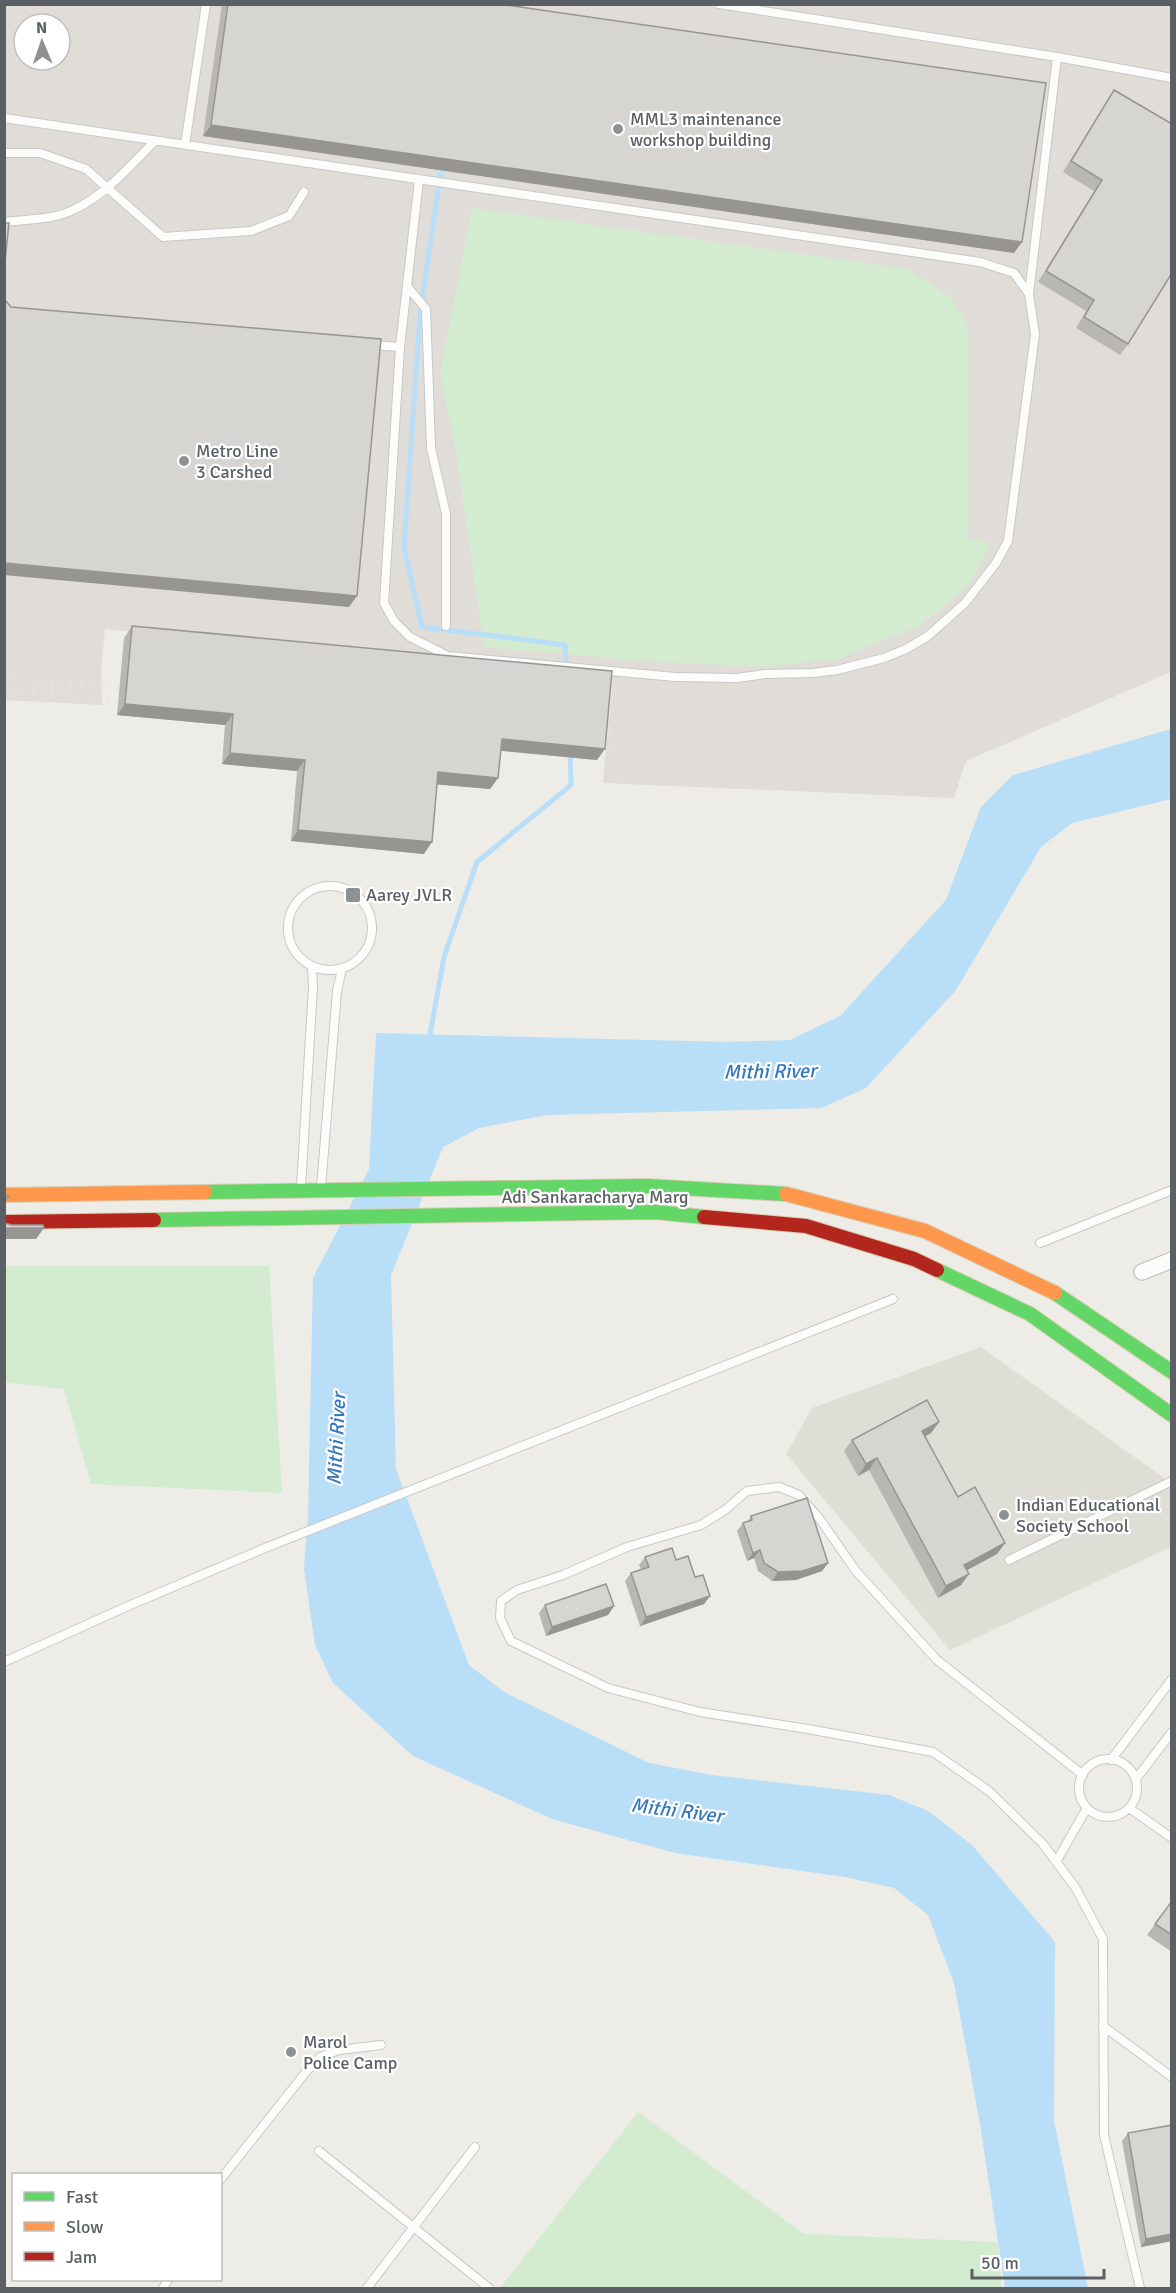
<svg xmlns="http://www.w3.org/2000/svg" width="1176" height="2293" font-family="Signika,sans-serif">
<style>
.industrial{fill:#e0ddd9;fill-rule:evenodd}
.education{fill:#dfded6}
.green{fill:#d3ebcf}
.water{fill:#b9def8}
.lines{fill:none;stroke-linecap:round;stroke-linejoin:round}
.stream{stroke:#b9def8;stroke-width:5}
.lane-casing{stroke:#c8c9c7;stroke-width:10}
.street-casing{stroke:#c8c9c7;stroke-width:18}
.fast-casing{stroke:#d7cdb1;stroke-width:16}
.slow-casing{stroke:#d7cdb1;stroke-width:16}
.jam-casing{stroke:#d7cdb1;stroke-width:16}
.lane{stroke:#fcfcfb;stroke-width:8}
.street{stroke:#fcfcfb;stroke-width:15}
.fast{stroke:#63d668;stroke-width:14}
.slow{stroke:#ff974d;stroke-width:14}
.jam{stroke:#b3261e;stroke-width:14}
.rail{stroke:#e3e4e3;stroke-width:4.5;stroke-dasharray:1.5 8;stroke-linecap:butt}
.wall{fill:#b8b7b4}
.shaded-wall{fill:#969592}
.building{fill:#d6d5d1;stroke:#969592;stroke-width:1.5}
.poi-dot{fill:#8e9192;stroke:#fff;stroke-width:2}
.labels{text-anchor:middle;stroke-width:4.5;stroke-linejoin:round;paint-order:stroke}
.poi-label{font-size:18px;fill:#5b6065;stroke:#fff;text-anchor:start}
.street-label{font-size:18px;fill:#5b6065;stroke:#fff}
.water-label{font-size:20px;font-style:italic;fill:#3578bd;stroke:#fff}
</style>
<rect width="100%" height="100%" fill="#edece6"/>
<path class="industrial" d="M5,5H1171V672L966,761L954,798L603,783L613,679L105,629L101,671L102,705L5,700ZM24,24H60V60H24Z"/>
<path class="education" d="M981,1347L1171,1483V1547L950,1650L786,1454L812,1408Z"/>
<path class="green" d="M472,208L909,269L950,297L967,324V537L990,544L969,585L919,626L840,658L769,667L657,662L484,647L456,452L440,374Z
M5,1266H269L282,1493L91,1484L64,1389L5,1382Z
M638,2112L804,2234L997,2242L1002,2288H500Z"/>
<path class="water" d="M1171,729V799L1072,823L1041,847L956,990L866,1088L821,1108L547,1115L479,1128L443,1147L391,1275L396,1469L469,1665L504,1692L649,1763L712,1775L889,1795L928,1811L972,1845L1055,1942L1054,2121L1088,2288H1005L980,2124L954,1983L928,1915L894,1888L845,1877L675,1853L552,1819L413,1756L333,1683L315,1645L304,1569L308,1516L313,1278L369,1169L376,1033L728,1042L790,1040L840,1016L946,900L981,807L1013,775Z"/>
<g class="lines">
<path class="stream" d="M442,163L420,315L404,547L422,627L565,645L566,669
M429,1040L444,957L477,862L571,785L570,750"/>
<g class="lane-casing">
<path id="lane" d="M719,4L1057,57L1172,78
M4,118L980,262L1014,273L1029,294
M185,145L206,4
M4,153H40L86,169L163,237L251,231L289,216L304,192
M419,180L400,347L384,603L394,621L410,637L448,656L675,677L737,678L765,674L813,673L837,670L884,658L906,649L928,636L965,603L996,563L1008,541L1035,334L1029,294L1057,57
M4,222C27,219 53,220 73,210C106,195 130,166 155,141
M407,286L426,309L431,448L446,514V626
M372,345L400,347
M288 928a42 42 0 1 1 84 0a42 42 0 1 1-84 0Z
M301,1187L313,987L312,966
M321,1188L337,991L342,969
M1040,1243L1172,1190
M1009,1560L1172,1481
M4,1662L128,1606L265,1548L893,1299
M1079 1788a29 29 0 1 1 58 0a29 29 0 1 1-58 0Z
M1111,1760L1172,1679
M1083,1775L937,1660L856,1571L819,1518L799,1495L779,1487L747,1491L725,1510L701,1525L627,1547L563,1575L517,1590L501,1601L500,1618L511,1641L608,1688L700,1712L808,1729L933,1752L989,1791L1043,1844L1075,1887L1103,1939L1104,2135L1140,2288
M1136,1779L1172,1732
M1129,1808L1172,1838
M1056,1862L1087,1808
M1103,2026L1172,2077
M319,2151L489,2288
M220,2180L306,2072L320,2057L339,2050L381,2045
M163,2288L168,2280
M367,2288L475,2147"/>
</g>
<g class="street-casing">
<path id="street" d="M1142,1272L1172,1260"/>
</g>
<g class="fast-casing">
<path id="fast" d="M205,1192L646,1186L786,1194
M154,1220L655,1212L704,1217
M937,1270L1030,1314L1172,1415
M1055,1293L1172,1372"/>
</g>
<g class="slow-casing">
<path id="slow" d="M786,1194L925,1231L1055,1293
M4,1195L205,1192"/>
</g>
<g class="jam-casing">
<path id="jam" d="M704,1217L806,1226L914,1259L937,1270
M4,1222L154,1220"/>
</g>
<use href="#lane" class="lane"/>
<use href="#street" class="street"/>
<use href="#fast" class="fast"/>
<use href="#slow" class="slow"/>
<use href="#jam" class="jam"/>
<path class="rail" d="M4,678L136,690
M4,689L136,701
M590,732L618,735
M590,743L617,745"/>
</g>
<path class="wall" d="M222,4H499L1014,253L203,136Z
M1114,90L1128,344L1120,355L1076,328L1086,311L1038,282L1094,191L1063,172Z
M132,626L597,760L501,751L498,778L490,789L437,784L424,854L291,841L297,771L222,764L225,725L117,715L124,638Z
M939,1422L931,1433L925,1437L958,1497L1005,1543L997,1554L967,1570L961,1585L938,1598L869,1470L858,1476L844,1451L852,1440Z
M751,1516L828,1563L822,1571L796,1580L772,1581L758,1571L754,1558L747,1561L737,1531L743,1523L748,1521Z
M645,1557L676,1560L695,1577L710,1596L704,1604L640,1626L625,1581L631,1573L641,1569L639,1565Z
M545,1605L614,1606L608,1615L546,1636L539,1613Z
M1172,1901V1952L1147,1935Z
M1172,2125V2241L1141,2247L1122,2141L1128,2133Z"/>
<path class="shaded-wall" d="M211,125L1022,242L1014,253L203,136Z
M4,563L357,596L349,607L4,575Z
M125,704L233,714L225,725L117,715Z
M502,739L605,749L597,760L494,750Z
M230,753L305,760L297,771L222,764Z
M438,772L498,778L490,789L431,784Z
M298,830L432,842L424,854L291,841Z
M4,1228H44L36,1239H4Z
M939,1422L931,1433L914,1442L922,1431Z
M877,1458L869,1470L858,1476L866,1464Z
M1005,1543L997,1554L956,1576L964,1565Z
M760,1550L754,1558L747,1561L753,1553Z
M828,1563L822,1571L796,1580L772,1581L778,1572Z
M969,1574L961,1585L938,1598L946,1586Z
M710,1596L704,1604L640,1626L646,1617Z
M614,1606L608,1615L546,1636L552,1627Z
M1172,2234V2241L1141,2247L1146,2239Z"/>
<path class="building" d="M228,4H499L1046,83L1022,242L211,125Z
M1114,90L1172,124V273L1128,344L1084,317L1094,300L1046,271L1102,180L1071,161Z
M4,223H9L4,271Z
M4,301H6L11,307L381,339L357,596L4,563Z
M132,626L612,671L605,749L502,739L498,778L438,772L432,842L298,830L305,760L230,753L233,714L125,704Z
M4,1194L9,1197L4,1200Z
M4,1223L12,1225H43L44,1228H4Z
M927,1400L939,1422L922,1431L958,1497L975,1487L1005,1543L964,1565L969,1574L946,1586L877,1458L866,1464L852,1440Z
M807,1498L828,1563L802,1571L778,1572L764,1563L760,1550L753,1553L743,1523L752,1520L751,1516Z
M672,1548L676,1560L688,1556L695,1577L703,1575L710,1596L646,1617L631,1573L649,1567L645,1557Z
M606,1584L614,1606L552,1627L545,1605Z
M1172,1901V1935L1155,1924Z
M1172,2125V2234L1146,2239L1128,2133Z"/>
<g class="poi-dot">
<circle cx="618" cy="129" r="6"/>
<circle cx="184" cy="461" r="6"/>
<rect x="345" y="887" width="16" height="16" rx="3"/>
<circle cx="1004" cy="1515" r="6"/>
<circle cx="291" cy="2052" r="6"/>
</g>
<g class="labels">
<g class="poi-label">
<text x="630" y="125">MML3 maintenance<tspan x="630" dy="21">workshop building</tspan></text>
<text x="196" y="457">Metro Line<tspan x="196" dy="21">3 Carshed</tspan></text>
<text x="366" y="901">Aarey JVLR</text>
<text x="1016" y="1511">Indian Educational<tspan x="1016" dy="21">Society School</tspan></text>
<text x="303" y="2048">Marol<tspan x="303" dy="21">Police Camp</tspan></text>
</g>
<g class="street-label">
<text x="595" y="1203">Adi Sankaracharya Marg</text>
</g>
<g class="water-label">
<text transform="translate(770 1071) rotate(-1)" y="7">Mithi River</text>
<text transform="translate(336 1439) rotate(-87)" y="7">Mithi River</text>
<text transform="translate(677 1810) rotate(7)" y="7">Mithi River</text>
</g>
</g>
<rect width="1176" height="2293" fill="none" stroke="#5b6065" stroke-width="12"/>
<rect x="12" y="2173" width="210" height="108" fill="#ffffff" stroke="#bdbfc1" stroke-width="1.5"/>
<rect x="24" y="2192" width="30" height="9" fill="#63d668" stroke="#bdbfc1" stroke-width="1.5"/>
<text x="66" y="2203" font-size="18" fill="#5b6065">Fast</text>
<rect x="24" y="2222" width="30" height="9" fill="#ff974d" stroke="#bdbfc1" stroke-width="1.5"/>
<text x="66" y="2233" font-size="18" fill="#5b6065">Slow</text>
<rect x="24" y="2252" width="30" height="9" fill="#b3261e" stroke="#bdbfc1" stroke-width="1.5"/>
<text x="66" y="2263" font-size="18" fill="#5b6065">Jam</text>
<g transform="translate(42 42) rotate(358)"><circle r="28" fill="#ffffff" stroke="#bdbfc1" stroke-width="1.5"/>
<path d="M0-4.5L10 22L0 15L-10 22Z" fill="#8e9192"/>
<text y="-9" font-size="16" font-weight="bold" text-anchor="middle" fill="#5b6065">N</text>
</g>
<path d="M972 2269v9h132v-9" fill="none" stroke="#5b6065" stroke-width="3"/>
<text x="981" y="2269" font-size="18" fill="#5b6065" stroke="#ffffff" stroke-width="4.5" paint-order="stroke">50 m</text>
</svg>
